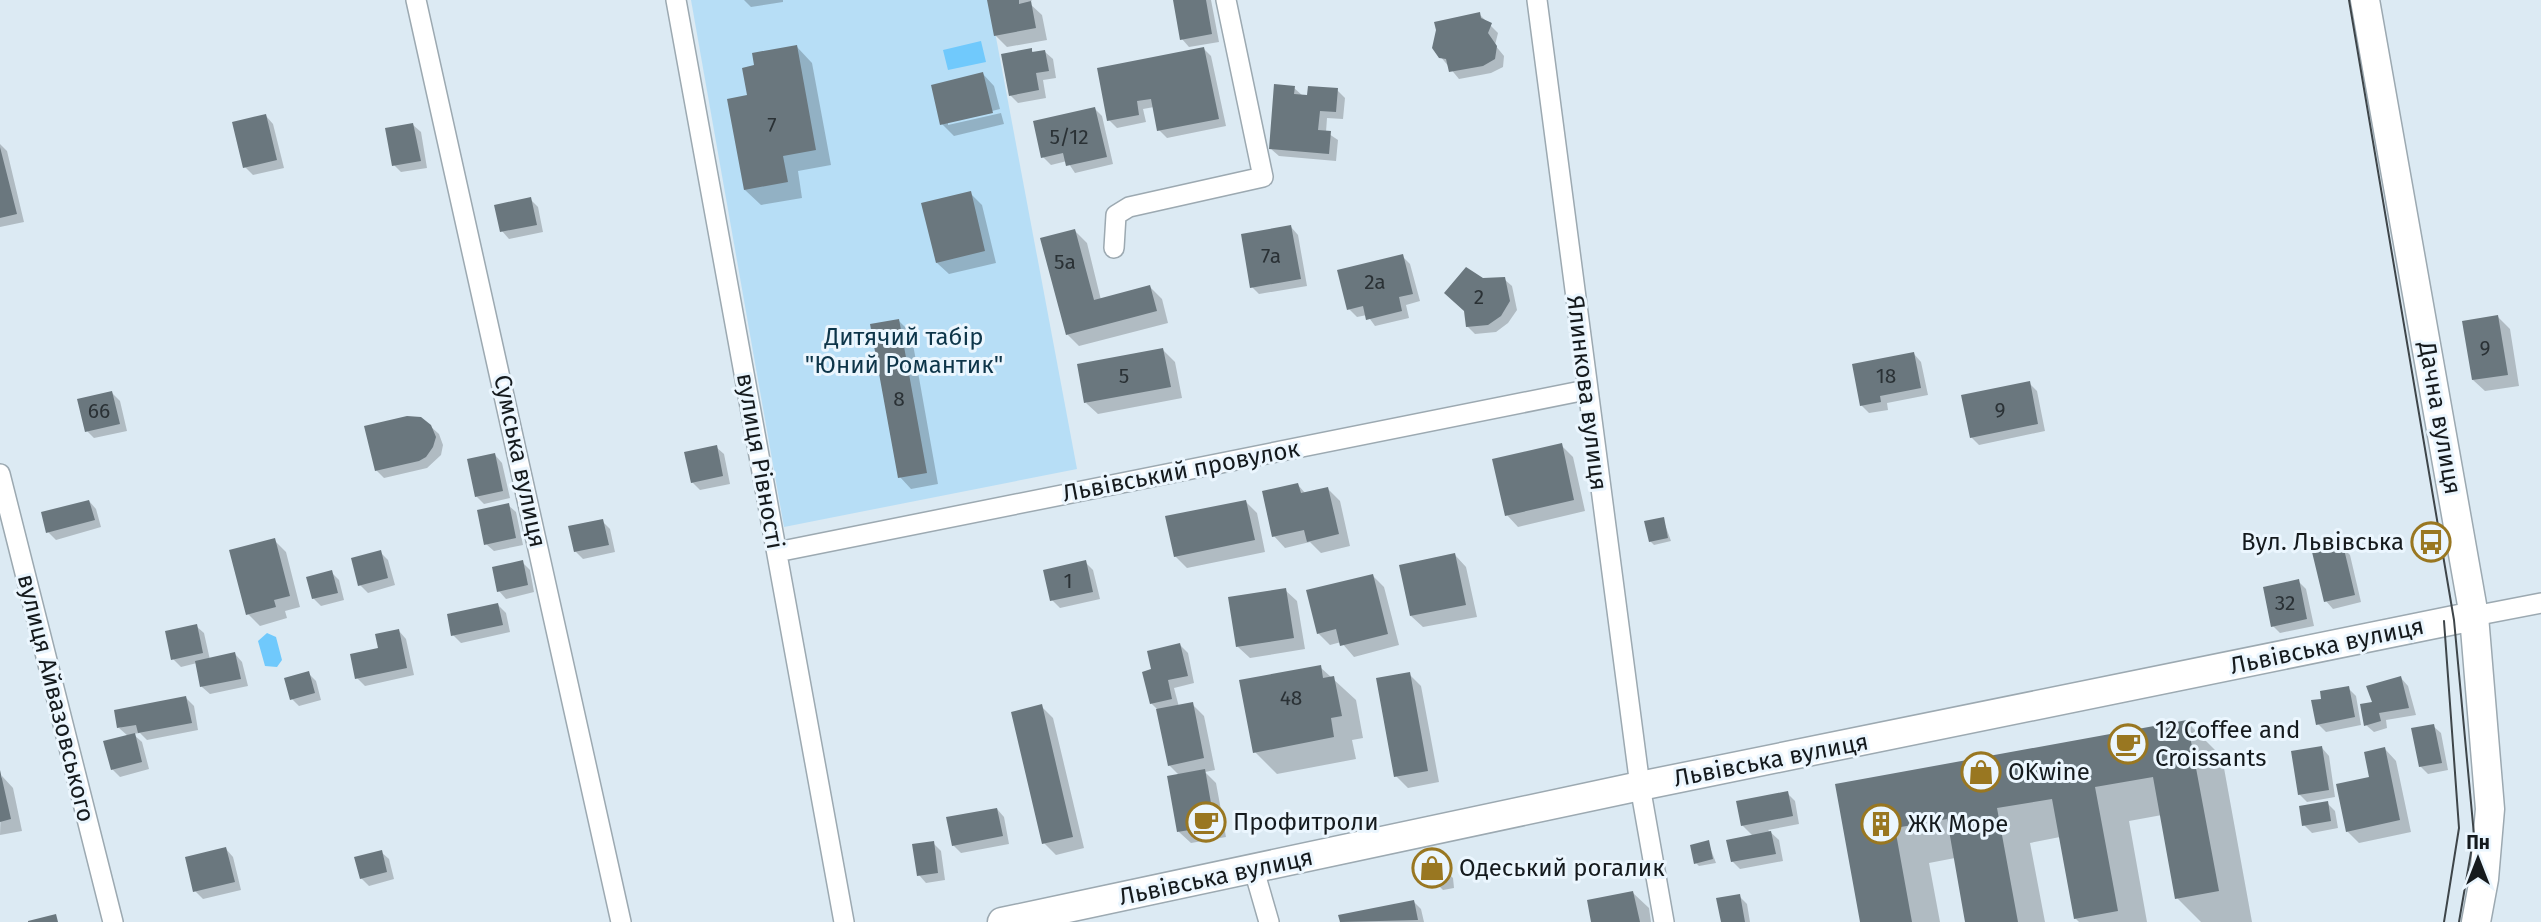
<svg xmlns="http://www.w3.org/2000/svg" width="2541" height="922" font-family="'Fira Sans',sans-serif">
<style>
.green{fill:#b7def6}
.water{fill:#70c9fc}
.shadow{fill:#0003}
.building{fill:#6a777e}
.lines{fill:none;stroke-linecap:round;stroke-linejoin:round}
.minor-casing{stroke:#9ca9b1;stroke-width:22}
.secondary-casing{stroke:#9ca9b1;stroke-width:31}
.minor{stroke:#fff;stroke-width:19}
.secondary{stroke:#fff;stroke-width:28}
.tram{stroke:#3e4549;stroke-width:2}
.labels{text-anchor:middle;stroke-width:6;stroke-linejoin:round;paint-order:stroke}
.number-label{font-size:21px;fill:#2a3135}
.park-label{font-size:24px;fill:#0d3549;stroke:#ebf6fe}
.street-label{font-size:24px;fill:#151a1d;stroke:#ebf6fe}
.poi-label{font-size:24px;fill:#151a1d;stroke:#ebf6fe;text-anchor:start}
</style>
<rect width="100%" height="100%" fill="#dceaf3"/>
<path class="green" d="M691,0H989L1077,469L784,527Z"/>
<path class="water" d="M981,41L986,62L948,70L943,50Z
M267,633L276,637L282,660L277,667L265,666L258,641Z"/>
<path class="shadow" d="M744,0H783V2L751,7Z
M989,0H1032L1029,3L1042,15L1047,40L1007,47L995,35Z
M1175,0H1211L1219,42L1189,47L1182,39Z
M1479,14L1498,33L1495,45L1504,56L1503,67L1491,73L1459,79L1440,56Z
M797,47L812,63L831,165L798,171L802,198L761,205L745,190L749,97L756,67Z
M1204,49L1211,56L1226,126L1167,138L1159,130L1154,107L1143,109L1146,122L1117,128L1109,120Z
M1031,50L1034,53L1045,52L1053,59L1056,78L1043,80L1046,98L1018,103L1010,95Z
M983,74L994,86L1000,109L948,122V125L1001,113L1004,124L954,136L942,124Z
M1294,88L1303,96L1337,90L1345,98L1343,119L1327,118L1326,132L1338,140L1336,161L1279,156L1271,149Z
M1094,108L1102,116L1113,164L1075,173L1067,161L1051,165L1043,157Z
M266,116L273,124L284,168L253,175L245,167Z
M413,125L421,132L427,168L401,172L394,165Z
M0,144L7,151L24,222L0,227Z
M970,193L982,205L996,263L949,274L937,263Z
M530,199L538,207L543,232L509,239L502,231Z
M1291,227L1298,235L1307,286L1259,294L1252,287Z
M1075,231L1087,243L1101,300L1150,287L1162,299L1168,323L1079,346L1067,334Z
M1402,256L1410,264L1420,301L1406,305L1409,318L1375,326L1367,315L1357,317L1349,309Z
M1504,279L1512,286L1517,310L1508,323L1496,332L1475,334L1467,326L1483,280Z
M2498,317L2510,329L2519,386L2485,391L2473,380Z
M899,321L911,333L938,484L911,489L900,477Z
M1163,350L1175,362L1182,398L1098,414L1086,403Z
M1914,354L1921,362L1928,395L1887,403L1888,410L1869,413L1861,405Z
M2029,383L2037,391L2045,431L1979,445L1971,437Z
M112,393L120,401L127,431L94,438L87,431Z
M430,426L439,434L443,445L441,455L427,468L384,478L376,470Z
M1561,445L1573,457L1585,511L1518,527L1507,515Z
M716,447L724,454L730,484L700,490L692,482Z
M495,455L502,463L510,498L484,504L476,496Z
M1298,485L1306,494L1328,489L1340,501L1350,546L1321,553L1310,542L1285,548L1274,536Z
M89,501L96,509L101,527L56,540L48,532Z
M1245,501L1257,513L1265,552L1187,568L1175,556Z
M508,505L516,512L523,545L494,551L486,544Z
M1663,519L1671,541L1654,545L1650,541Z
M602,521L610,529L615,552L583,559L575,551Z
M274,540L286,552L300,607L285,611L287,618L260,626L248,614Z
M2342,547L2350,555L2361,602L2333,609L2326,601Z
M380,552L388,560L395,585L368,593L360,585Z
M1455,555L1466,567L1477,617L1423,627L1411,616Z
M522,562L530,570L534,592L506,599L499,591Z
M1085,562L1093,570L1100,599L1060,608L1052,600Z
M331,572L339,580L344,600L321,606L313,598Z
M1373,576L1384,587L1399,645L1354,657L1341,642L1330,645L1318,633Z
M2298,581L2306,589L2314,626L2280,633L2273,626Z
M1285,590L1297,601L1305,649L1250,658L1238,647Z
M498,605L506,613L510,632L461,643L453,635Z
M196,626L204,633L210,660L235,654L242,662L248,686L210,694L202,687L197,663L181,667L173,659Z
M399,631L406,639L414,675L365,686L357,678Z
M1180,645L1188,653L1194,683L1174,688L1179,707L1192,704L1204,716L1215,770L1205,772L1216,783L1226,837L1191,843L1179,832L1180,776L1169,765L1158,710L1151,703L1154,671Z
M1320,667L1356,700L1363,738L1352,740L1356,759L1277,774L1255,752Z
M308,673L316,681L321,700L299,706L292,699Z
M1409,674L1421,686L1439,782L1408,788L1396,776Z
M2401,678L2408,686L2416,715L2386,720L2387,728L2374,732L2366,725L2374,703Z
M2348,688L2356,696L2361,725L2326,732L2318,724L2323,700Z
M186,698L194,706L198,730L147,740L140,733L133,734L142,742L149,769L120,777L112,769L128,736L119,728Z
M1041,706L1053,718L1084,848L1056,855L1044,843Z
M2187,722L2222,757L2252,922H2201L2177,898L2162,815L2129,821L2147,922H2079L2075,918L2060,837L2030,843L2045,922H1967L1955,858L1929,863L1940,922H1861L1837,786Z
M2433,726L2441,733L2448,770L2428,774L2420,766Z
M2322,748L2329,756L2335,797L2307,802L2299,794Z
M2385,749L2396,761L2411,832L2359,843L2347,831Z
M2,776L13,788L22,831L0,835Z
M1787,793L1795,801L1799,824L1768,830L1779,840L1783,861L1740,869L1732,861L1753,836L1742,825Z
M2327,803L2335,811L2338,828L2312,833L2304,825Z
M997,809L1004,817L1009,844L961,853L953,845Z
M1708,842L1716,863L1699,866L1696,863Z
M933,843L941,851L945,880L926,883L919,875Z
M226,849L233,857L241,890L203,899L195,891Z
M381,852L389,859L394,879L369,886L361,878Z
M1437,863L1453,878L1454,888L1443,890L1427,874Z
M1633,893L1649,908L1651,922H1593Z
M1739,896L1747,904L1750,922H1723Z
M1414,902L1421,909L1424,922H1341L1340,917Z"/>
<path class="building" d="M987,0H1019V4L1031,1L1036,28L994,36Z
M1173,0H1206L1212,34L1180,40Z
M1480,12L1481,18L1492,23L1488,33L1497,46L1495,59L1483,66L1449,72L1446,59L1439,58L1432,48L1436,30L1434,22Z
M797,45L816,150L783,156L788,182L744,190L727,99L747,95L742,68L754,65L752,53Z
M1204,47L1219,119L1157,131L1151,99L1137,101L1139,115L1107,121L1097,68Z
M1032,48V52L1045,50L1049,71L1036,73L1039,90L1009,96L1001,54Z
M983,72L993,113L940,125L931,85Z
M1274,84L1295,86L1294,94L1307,95L1308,86L1338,88L1336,112L1320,111L1318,130L1331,131L1329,154L1269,149Z
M1095,107L1107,157L1066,166L1063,153L1041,158L1033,121Z
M266,114L277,160L243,168L232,122Z
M413,123L421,161L392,166L385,128Z
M0,147L17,214L0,218Z
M971,191L985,251L936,263L921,203Z
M531,197L537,225L500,232L494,205Z
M1291,225L1301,279L1250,288L1241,234Z
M1075,229L1094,300L1150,285L1157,311L1066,335L1040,238Z
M1403,254L1413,294L1399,297L1402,311L1366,320L1363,306L1347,310L1337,270Z
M1466,267L1483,278L1505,277L1510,301L1501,316L1488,325L1466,327L1464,311L1444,293Z
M2498,315L2508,375L2472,380L2462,321Z
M899,319L927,473L898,478L870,324Z
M1163,348L1171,387L1084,403L1077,364Z
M1914,352L1921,388L1880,396L1881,402L1860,406L1852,364Z
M2030,381L2038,424L1970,438L1961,395Z
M112,391L120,424L85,432L77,399Z
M407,416L421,417L431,425L436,437L433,447L426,457L419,461L375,471L364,426Z
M1562,443L1574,500L1505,516L1492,459Z
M717,445L723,476L691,483L684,452Z
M495,453L503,491L475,497L467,459Z
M1298,483L1301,493L1328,487L1339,534L1307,542L1304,530L1272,537L1262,491Z
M89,500L95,520L46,533L41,512Z
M1246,500L1255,540L1174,557L1165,516Z
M509,503L516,538L484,545L477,510Z
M1664,517L1668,538L1649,542L1644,521Z
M603,519L609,545L574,552L568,526Z
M275,538L290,596L274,600L276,607L246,615L229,550Z
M2343,545L2355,595L2324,602L2312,552Z
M381,550L388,578L358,586L351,558Z
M1455,553L1466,605L1410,616L1399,565Z
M523,560L528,585L497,592L492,567Z
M1086,560L1093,592L1050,601L1043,570Z
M332,570L338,593L312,599L306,577Z
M1373,574L1388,634L1340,646L1336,629L1317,634L1306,590Z
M2299,579L2307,619L2271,627L2263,587Z
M1286,588L1294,638L1236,647L1228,597Z
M498,603L503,625L451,636L447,614Z
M197,624L203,653L171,660L165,631Z
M399,629L407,668L355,679L350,654L378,648L375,634Z
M1180,643L1188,676L1168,680L1172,699L1150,704L1142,672L1151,669L1147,651Z
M235,652L241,679L200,687L195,661Z
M1321,665L1323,678L1334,676L1342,716L1331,718L1334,737L1253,753L1239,680Z
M309,671L315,693L290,700L284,678Z
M1410,672L1428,771L1394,777L1376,678Z
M2401,676L2409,708L2379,713L2381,721L2364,726L2360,704L2372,702L2366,686Z
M2349,686L2355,717L2316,725L2311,700L2321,699L2320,691Z
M186,696L192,723L138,733L136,725L117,728L114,710Z
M1193,702L1204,758L1168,766L1156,709Z
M1042,704L1073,837L1042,844L1011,712Z
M2187,720L2219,891L2175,899L2153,777L2095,787L2118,911L2074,919L2052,799L1997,808L2018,922H1965L1947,819L1895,828L1912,922H1860L1835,784Z
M2434,724L2442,763L2419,767L2411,728Z
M135,733L142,762L111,770L103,741Z
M2322,746L2329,790L2298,795L2291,751Z
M2385,747L2400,820L2346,832L2336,784L2369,777L2364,752Z
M1205,769L1215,826L1177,832L1167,776Z
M0,770L11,819L0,822Z
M1788,791L1793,816L1741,826L1736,801Z
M2328,801L2331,821L2302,826L2299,806Z
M997,808L1003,836L952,846L946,817Z
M1771,831L1776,854L1731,862L1726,840Z
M1709,840L1713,859L1694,864L1690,845Z
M934,841L938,873L917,876L912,844Z
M226,847L235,882L193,892L185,857Z
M382,850L387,872L360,879L354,857Z
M1438,861L1439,873L1426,875L1424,863Z
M1633,891L1640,922H1591L1587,900Z
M1740,894L1745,922H1721L1716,898Z
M1414,900L1418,920L1340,922L1338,915Z
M56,914L58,922H28V921Z"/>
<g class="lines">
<g class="minor-casing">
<path id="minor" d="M416,0L621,922
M676,0L844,922
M1537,0L1640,786L1664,922
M1114,248L1116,215L1129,207L1263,177L1226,0
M0,474L113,922
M777,552L1586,390
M2474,616L2541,603
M1254,870L1269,922"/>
</g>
<g class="secondary-casing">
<path id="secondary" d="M2365,0L2474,616L2490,809L2484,879L2476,922
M1002,922L1640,786L2474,616"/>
</g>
<use href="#minor" class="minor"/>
<use href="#secondary" class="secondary"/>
<path class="tram" d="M2349,0L2454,620L2474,835L2459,922
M2444,922L2459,828L2444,621"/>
</g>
<defs>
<g id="bus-ring" transform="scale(2.0125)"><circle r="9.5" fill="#ebf6fe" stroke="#997721" stroke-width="1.5"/><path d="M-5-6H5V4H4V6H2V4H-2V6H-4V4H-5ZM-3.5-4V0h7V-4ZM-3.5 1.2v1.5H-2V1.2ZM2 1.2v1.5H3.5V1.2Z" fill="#997721"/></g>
<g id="cafe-ring" transform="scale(2.0125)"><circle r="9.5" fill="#ebf6fe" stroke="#997721" stroke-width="1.5"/><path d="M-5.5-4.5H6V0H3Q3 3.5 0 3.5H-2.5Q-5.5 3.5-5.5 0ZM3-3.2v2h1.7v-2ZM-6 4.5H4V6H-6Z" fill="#997721"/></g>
<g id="shop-ring" transform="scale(2.0125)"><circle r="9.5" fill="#ebf6fe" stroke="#997721" stroke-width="1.5"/><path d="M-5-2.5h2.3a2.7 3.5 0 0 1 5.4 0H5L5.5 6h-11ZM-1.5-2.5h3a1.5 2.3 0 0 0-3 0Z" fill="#997721"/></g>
<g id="building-ring" transform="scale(2.0125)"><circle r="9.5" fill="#ebf6fe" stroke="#997721" stroke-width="1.5"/><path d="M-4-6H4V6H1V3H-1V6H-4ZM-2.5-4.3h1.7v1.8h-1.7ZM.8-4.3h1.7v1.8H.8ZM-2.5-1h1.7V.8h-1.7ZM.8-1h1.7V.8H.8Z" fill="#997721"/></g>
</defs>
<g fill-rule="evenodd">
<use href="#bus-ring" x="2431" y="542"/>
<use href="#cafe-ring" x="2128" y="744"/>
<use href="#shop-ring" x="1981" y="772"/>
<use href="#cafe-ring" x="1206" y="822"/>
<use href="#building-ring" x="1881" y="824"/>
<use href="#shop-ring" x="1432" y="868"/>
</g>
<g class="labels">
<g class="number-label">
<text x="772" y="132">7</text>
<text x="1069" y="144">5/12</text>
<text x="1271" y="263">7а</text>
<text x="1065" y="269">5а</text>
<text x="1375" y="289">2а</text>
<text x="1479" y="304">2</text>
<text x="2485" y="355">9</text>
<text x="1124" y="383">5</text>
<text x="1886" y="383">18</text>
<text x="899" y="406">8</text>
<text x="2000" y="417">9</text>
<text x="99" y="418">66</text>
<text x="1068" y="588">1</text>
<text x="2285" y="610">32</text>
<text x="1291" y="705">48</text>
</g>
<g class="park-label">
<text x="904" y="345">Дитячий табір<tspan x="904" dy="28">"Юний Романтик"</tspan></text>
</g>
<g class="street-label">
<text transform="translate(1587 393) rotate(83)" y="8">Ялинкова вулиця</text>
<text transform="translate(2440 418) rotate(80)" y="8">Дачна вулиця</text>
<text transform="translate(520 461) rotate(78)" y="8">Сумська вулиця</text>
<text transform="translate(760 461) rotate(80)" y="8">вулиця Рівності</text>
<text transform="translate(1181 471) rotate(-11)" y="8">Львівський провулок</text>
<text transform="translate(2327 646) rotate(-12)" y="8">Львівська вулиця</text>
<text transform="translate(56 698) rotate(76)" y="8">вулиця Айвазовського</text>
<text transform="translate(1771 760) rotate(-11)" y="8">Львівська вулиця</text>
<text transform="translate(1216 877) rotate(-12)" y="8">Львівська вулиця</text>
</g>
<g class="poi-label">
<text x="2404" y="550" text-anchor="end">Вул. Львівська</text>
<text x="2155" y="738">12 Coffee and<tspan x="2155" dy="28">Croissants</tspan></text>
<text x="2008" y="780">OKwine</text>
<text x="1233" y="830">Профитроли</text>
<text x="1908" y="832">ЖК Море</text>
<text x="1459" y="876">Одеський рогалик</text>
</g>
</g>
<g transform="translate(2478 859)" stroke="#ebf6fe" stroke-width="5" paint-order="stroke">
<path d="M0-5L12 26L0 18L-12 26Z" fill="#151a1d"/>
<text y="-10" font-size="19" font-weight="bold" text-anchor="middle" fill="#151a1d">Пн</text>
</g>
</svg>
